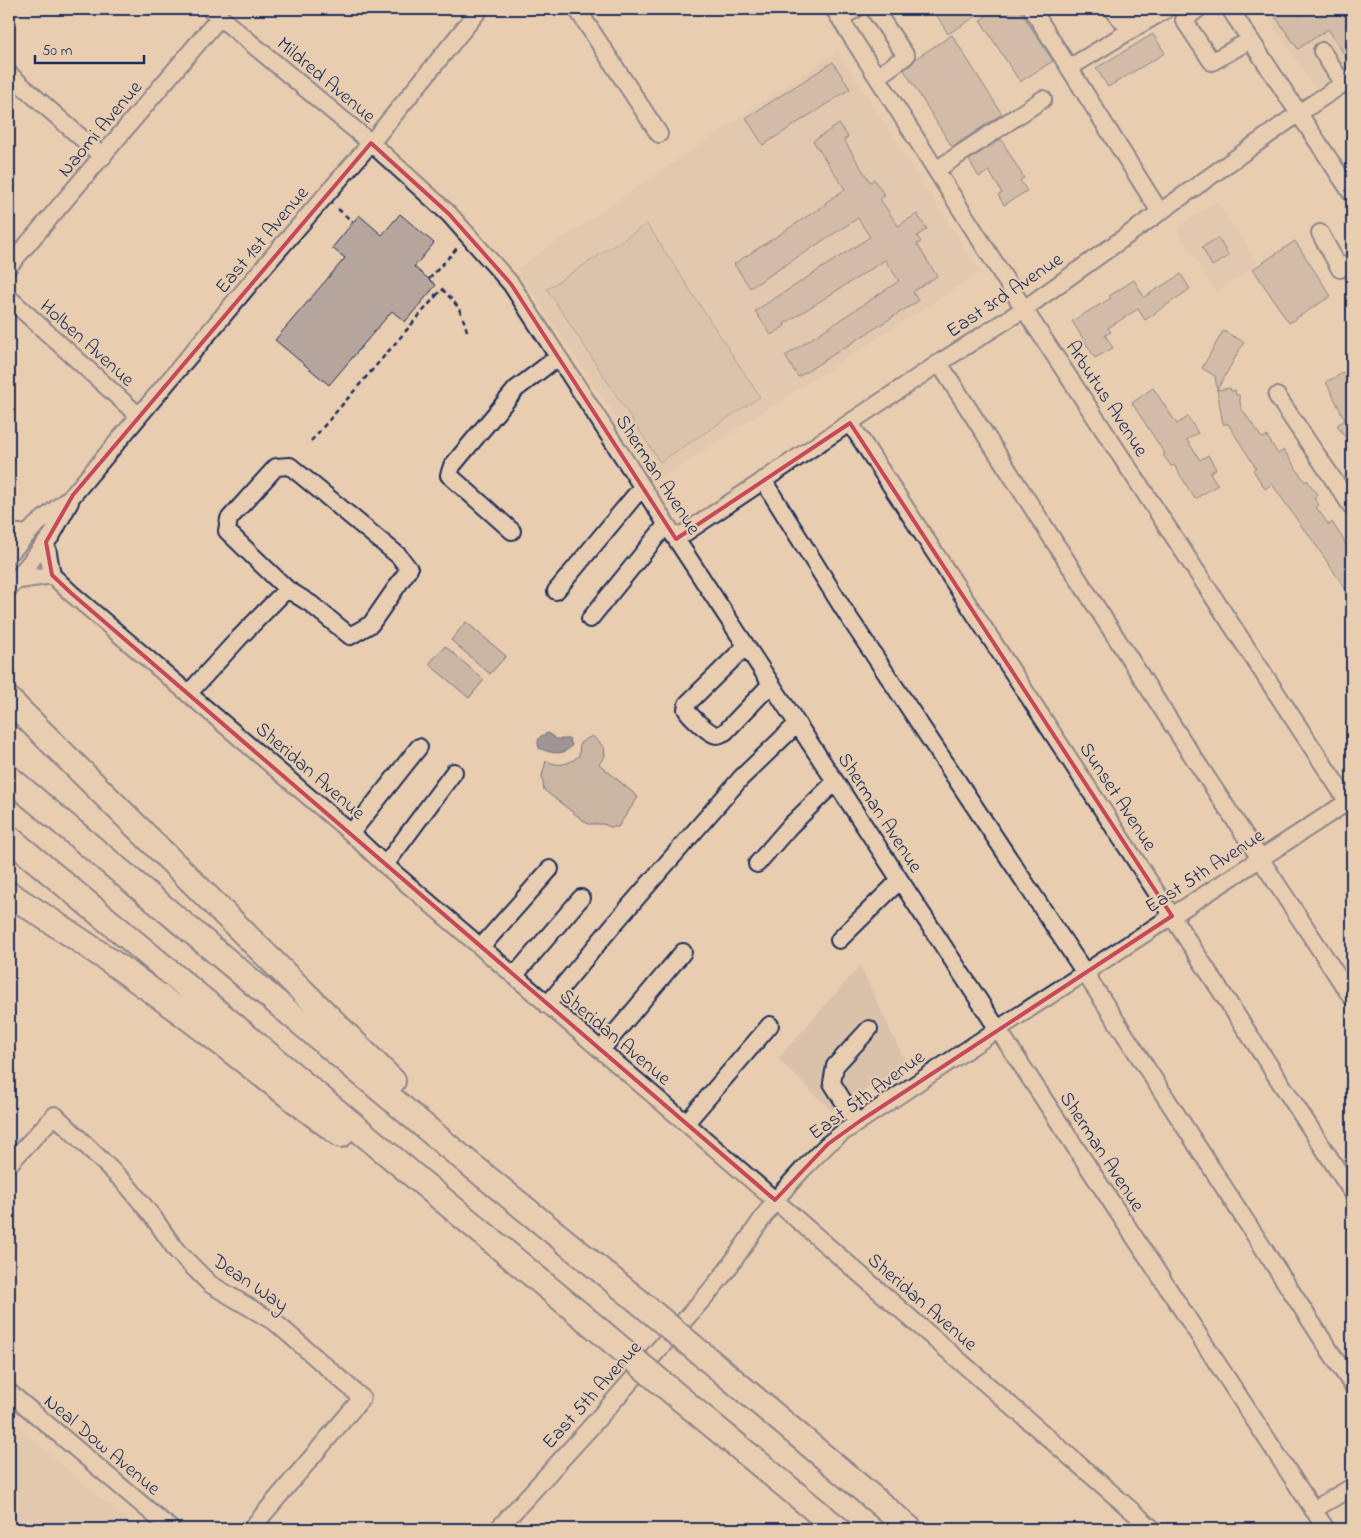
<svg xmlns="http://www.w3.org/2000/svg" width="1361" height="1538" font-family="'Indie Flower',sans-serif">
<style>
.built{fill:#dac1aa}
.green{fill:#cbb6a4;stroke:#737281}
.water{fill:#9f9592;stroke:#6a6c7d}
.building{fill:#b6a59c;stroke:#1b2f5e}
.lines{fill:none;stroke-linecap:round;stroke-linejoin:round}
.minor-casing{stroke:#1b2f5e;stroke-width:20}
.highway-casing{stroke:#1b2f5e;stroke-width:28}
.path{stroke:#1b2f5e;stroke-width:2.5;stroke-dasharray:5 4;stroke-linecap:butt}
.minor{stroke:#e9cdb0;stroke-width:16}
.highway{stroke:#e9cdb0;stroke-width:24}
.highway-bridge-casing{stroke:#1b2f5e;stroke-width:28;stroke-linecap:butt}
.highway-bridge{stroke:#e9cdb0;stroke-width:24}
.marked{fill:none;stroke:#c8485b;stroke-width:4;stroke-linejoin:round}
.labels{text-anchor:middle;stroke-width:4;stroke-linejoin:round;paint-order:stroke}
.street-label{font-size:20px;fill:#1b2f5e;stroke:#e9cdb0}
</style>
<rect width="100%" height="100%" fill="#e9cdb0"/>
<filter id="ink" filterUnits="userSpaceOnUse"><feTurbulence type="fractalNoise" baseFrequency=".02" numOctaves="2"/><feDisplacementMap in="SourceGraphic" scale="10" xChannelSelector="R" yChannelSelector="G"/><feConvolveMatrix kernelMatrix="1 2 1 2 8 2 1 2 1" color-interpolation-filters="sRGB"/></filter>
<g filter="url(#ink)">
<path class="built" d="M1263,9H1351L1352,73L1331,87H1317L1311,83Z
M838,51L980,272L658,480L516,269Z
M1217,201L1258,264L1216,292L1176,228Z
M860,965L906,1064L832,1111L778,1059Z
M9,1419L137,1529H9Z"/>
<path class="green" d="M647,224L760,397L660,462L547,289Z
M466,622L506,656L490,674L451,640Z
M445,646L484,680L469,698L429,664Z
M592,736L604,747L605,756L599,764L638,797L618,827H611L603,824H588L544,790L542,776L546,761C561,767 566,765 579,756L580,743Z"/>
<path class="water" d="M549,733L556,739H569L572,745C564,757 550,753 539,748C536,738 540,735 549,733Z"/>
<path class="building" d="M933,9H988L948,34Z
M997,9H1019L1053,61L1020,82L980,20Z
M1270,9H1295L1300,16L1311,9H1346L1352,18V66L1328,29L1298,49Z
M1153,34L1165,53L1108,87L1096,68Z
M952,35L1002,114L952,147L904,70L912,64L916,58Z
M833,62L850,89L763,145L746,118Z
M839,124L848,137L844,140L870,182L874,179L885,196L880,199L898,226L917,214L927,229L917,236L921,242L917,244L937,276L913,292L918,301L798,377L785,356L899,281L885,260L784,324L785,326L771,335L755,311L870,237L858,218L750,288L734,264L826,204L825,203L845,189L813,141Z
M1001,139L1024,178L1020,180L1027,191L1004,205L998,195L1002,193L989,171L979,177L969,160Z
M400,214L434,243L414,267L436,285L405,322L392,311L329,385L275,340L345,258L332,248L359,215L382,235Z
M1218,238L1229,256L1212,266L1202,247Z
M1295,241L1331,296L1289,323L1253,269Z
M1181,274L1190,289L1145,320L1138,309L1108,328L1111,332L1105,335L1113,348L1095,358L1072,321L1111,298L1109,296L1134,280L1144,297Z
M1223,331L1244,342L1217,390L1215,376L1202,368Z
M1352,368V448L1337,425L1345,420L1326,382Z
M1153,388L1177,424L1188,417L1198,433L1187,440L1200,460L1208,455L1216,469L1210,473L1218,485L1195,499L1174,465L1171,466L1163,455L1165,454L1132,403Z
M1230,388L1231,391L1235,390L1236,395H1239L1241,408L1262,438L1267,436L1278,454L1284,450L1305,482L1307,480L1318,496L1314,498L1319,505L1316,507L1329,525L1332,522L1352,553V599L1305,529L1304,530L1272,484L1265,489L1253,470L1256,468L1228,424H1223L1217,390Z"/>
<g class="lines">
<g class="minor-casing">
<path id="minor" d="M210,9L371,143L449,214L511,284L676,539L1326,1529
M577,9L659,134
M834,9L1024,309L1352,808
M874,9L906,56L877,77
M1032,9L1160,212
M1113,9L1121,20L1127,25L1141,24L1167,9
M1198,9L1184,20L1212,62L1250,40
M1230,9L1352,194
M840,18L856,9
M1121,20L1140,9
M1322,51L1343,84
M1069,68L1141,24
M9,74L103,157
M936,170L1043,99
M1320,233L1340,269L1352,262
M9,266L220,17
M9,298L139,416
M939,363L1186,746L1352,998
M1277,396L1352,507
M850,423L1352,1192
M763,480L844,610L1085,973L1352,1385
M512,531L449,475L452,466L516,389L558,357
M9,532L28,534
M676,539L939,363L1024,309L1299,113L1352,78
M46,542L52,575L71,593L351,833L385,865L686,1123L1153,1529
M9,554L36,525L73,495L274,255L371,143L480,9
M14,581L52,575
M9,588L52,535L70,502
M556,591L642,487
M590,619L666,525
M746,646L687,704L686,709C689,715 710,735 717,735C720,735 722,733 725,732L771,684
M188,694L239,638L287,589L311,604L350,636L371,624L409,569L399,556L290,466L276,467L229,519L227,531L287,589
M351,833L419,747
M757,864L790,826L835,782
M385,865L454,772
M839,940L900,880
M481,947L550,869
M514,976L581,898
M547,1005L614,924L741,778L797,724
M601,1050L683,952
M686,1123L770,1025
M857,1123L832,1083L835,1066L869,1029
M9,1164L55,1115L127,1185L153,1217L176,1250L210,1284L276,1323L362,1398L251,1529
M9,1392L171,1529
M1313,1510L1352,1487
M498,1529L588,1430L710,1291L727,1270L775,1200L803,1169L828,1144L842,1133L998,1029L1352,799"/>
</g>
<g class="highway-casing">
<path id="highway" d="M9,700L393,1081
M9,778L449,1147L636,1299
M9,838L600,1331
M9,894C61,927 113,962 163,999C223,1043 281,1091 341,1135
M710,1361L910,1529
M682,1400L838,1529"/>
</g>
<path class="path" d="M338,209L353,222
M429,279L459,246
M436,296L442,289C458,305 461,310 467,331
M311,441L436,296L431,291"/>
<use href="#minor" class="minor"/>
<use href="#highway" class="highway"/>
<g class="highway-bridge-casing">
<path id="highway-bridge" d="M636,1299L710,1361
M600,1331L682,1400"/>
</g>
<use href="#highway-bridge" class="highway-bridge"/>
</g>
</g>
<path d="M0 0H1361V1538H0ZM371,143L449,214L511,284L676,539L850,423L1172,916L860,1121L828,1144L775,1200L71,593L52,575L46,542L73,495Z" fill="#e9cdb0" fill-opacity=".55" fill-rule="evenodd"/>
<path class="marked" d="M371,143L449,214L511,284L676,539L850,423L1172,916L860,1121L828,1144L775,1200L71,593L52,575L46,542L73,495Z"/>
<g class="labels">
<g class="street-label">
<text transform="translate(327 79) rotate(40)" y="7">Mildred Avenue</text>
<text transform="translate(99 128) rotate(-50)" y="7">Naomi Avenue</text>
<text transform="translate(261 239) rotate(-50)" y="7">East 1st Avenue</text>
<text transform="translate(1004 294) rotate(-34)" y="7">East 3rd Avenue</text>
<text transform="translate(88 342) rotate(42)" y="7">Holben Avenue</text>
<text transform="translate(1108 398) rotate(57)" y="7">Arbutus Avenue</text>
<text transform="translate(659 474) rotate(57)" y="7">Sherman Avenue</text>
<text transform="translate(311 770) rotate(41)" y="7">Sheridan Avenue</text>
<text transform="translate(1119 796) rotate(57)" y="7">Sunset Avenue</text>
<text transform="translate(881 812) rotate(57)" y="7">Sherman Avenue</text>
<text transform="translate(1204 870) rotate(-33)" y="7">East 5th Avenue</text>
<text transform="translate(616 1036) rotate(40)" y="7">Sheridan Avenue</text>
<text transform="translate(866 1094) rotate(-36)" y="7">East 5th Avenue</text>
<text transform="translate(1103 1151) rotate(57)" y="7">Sherman Avenue</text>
<text transform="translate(251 1282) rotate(34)" y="7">Dean Way</text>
<text transform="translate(923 1301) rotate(41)" y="7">Sheridan Avenue</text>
<text transform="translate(591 1394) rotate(-48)" y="7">East 5th Avenue</text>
<text transform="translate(103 1444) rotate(40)" y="7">Neal Dow Avenue</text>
</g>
</g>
<rect width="1361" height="1538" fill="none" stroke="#e9cdb0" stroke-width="30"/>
<rect x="15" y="15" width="1331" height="1508" fill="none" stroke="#1b2f5e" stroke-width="2" filter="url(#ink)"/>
<path d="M35 55v8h109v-8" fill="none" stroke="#1b2f5e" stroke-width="2.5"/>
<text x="42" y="55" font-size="15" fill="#1b2f5e" stroke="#e9cdb0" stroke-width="4" paint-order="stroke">50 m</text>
</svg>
